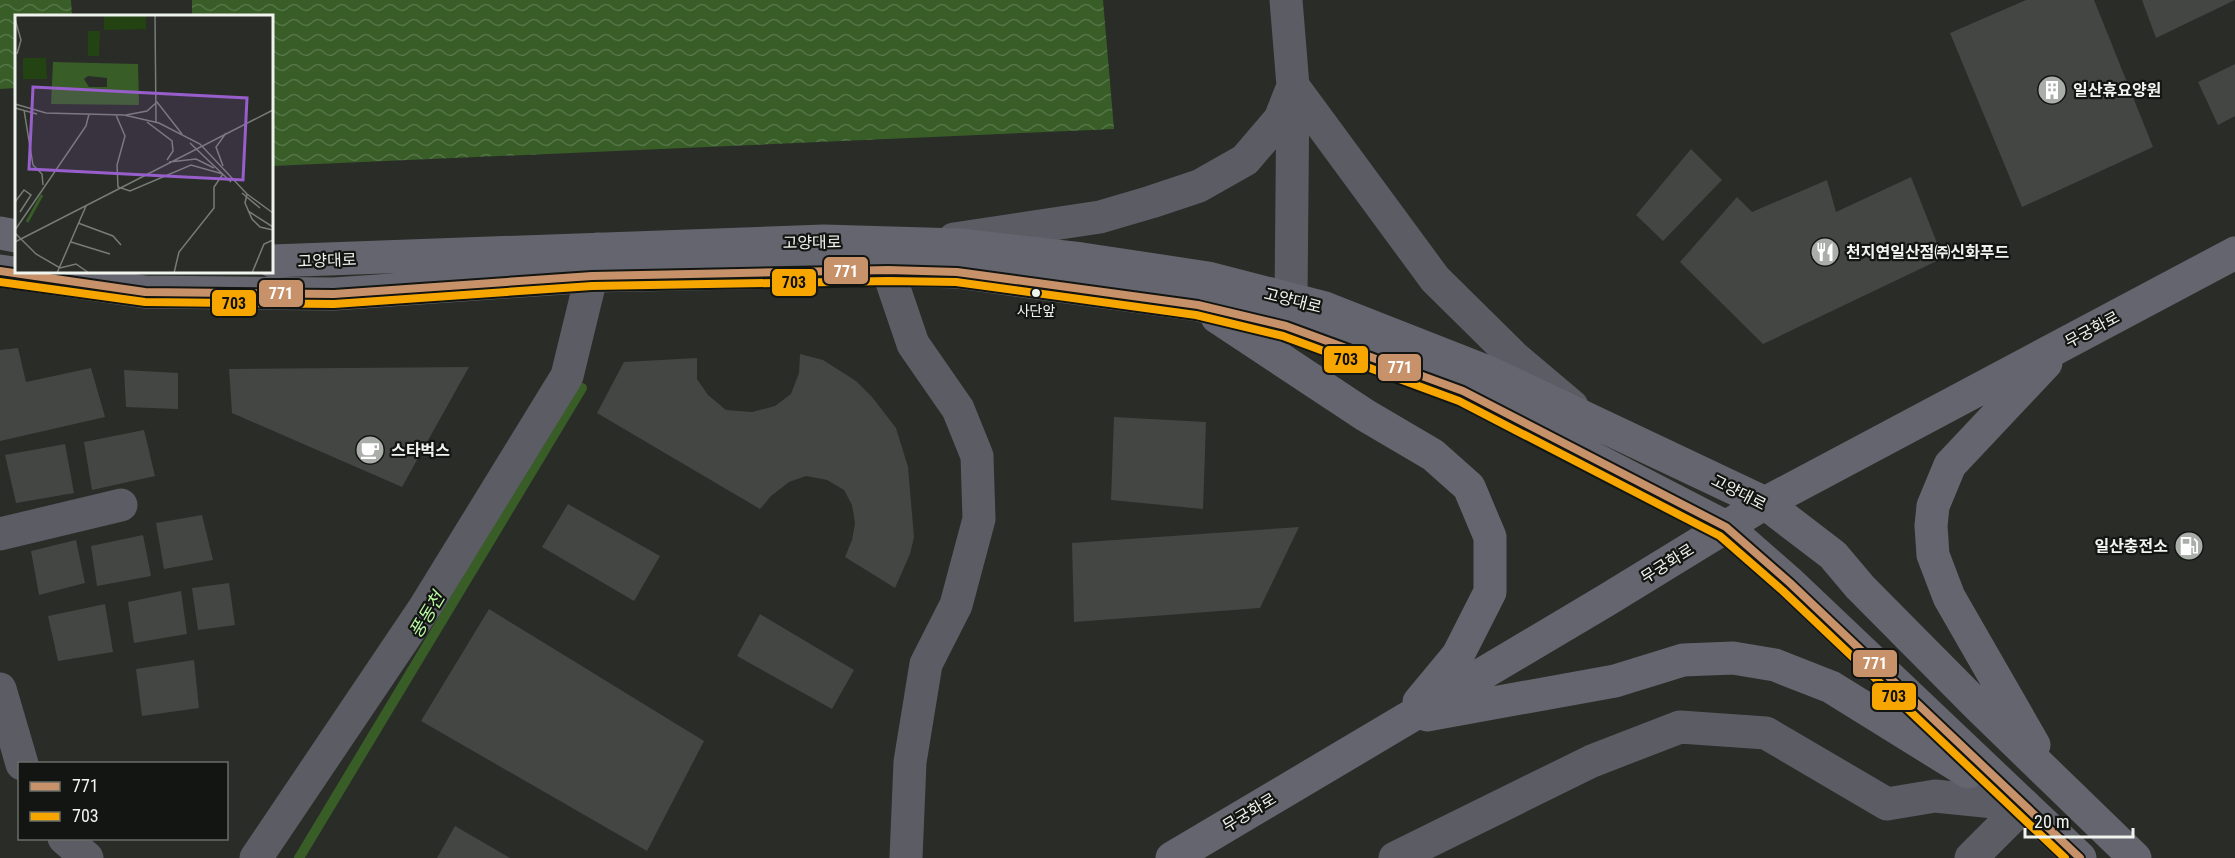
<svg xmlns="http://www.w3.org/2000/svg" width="2235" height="858" font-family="'Roboto Condensed','Noto Sans KR',sans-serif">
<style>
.water{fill:url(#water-waves)}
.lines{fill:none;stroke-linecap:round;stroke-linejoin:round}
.stream{stroke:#385d27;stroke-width:10}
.building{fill:#434642}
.minor{stroke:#5b5c64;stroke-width:33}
.major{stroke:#64656e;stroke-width:33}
.bus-1-casing{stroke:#121511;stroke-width:12}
.bus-2-casing{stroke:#121511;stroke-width:12}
.bus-1{stroke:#c7916a;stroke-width:8}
.bus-2{stroke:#f7a600;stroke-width:8}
.bus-dot{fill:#eff4ee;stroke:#121511;stroke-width:2}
.labels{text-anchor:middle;stroke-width:4.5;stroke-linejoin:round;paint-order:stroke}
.bus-label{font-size:14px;fill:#eff4ee;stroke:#121511}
.poi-label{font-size:16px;font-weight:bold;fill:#eff4ee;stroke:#121511;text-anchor:start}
.street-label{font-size:16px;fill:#eff4ee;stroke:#121511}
.water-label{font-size:18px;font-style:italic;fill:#baf8a2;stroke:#121511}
.inset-river{fill:none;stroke:#385d27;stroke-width:3}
.inset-road{fill:none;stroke:#787c77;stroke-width:1.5}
.view{fill:#985ecb;fill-opacity:0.15;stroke:#985ecb;stroke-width:3}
.inset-edge{fill:none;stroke:#eff4ee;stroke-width:3}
.line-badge{stroke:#121511;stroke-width:2}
.badge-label{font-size:16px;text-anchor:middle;font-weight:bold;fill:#fff}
.pale-badge-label{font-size:16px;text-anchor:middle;font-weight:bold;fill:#111}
</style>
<defs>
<pattern id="water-waves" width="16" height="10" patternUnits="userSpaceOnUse" patternTransform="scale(1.5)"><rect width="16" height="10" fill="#385d27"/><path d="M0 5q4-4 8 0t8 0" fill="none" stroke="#557547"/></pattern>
</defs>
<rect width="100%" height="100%" fill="#292c27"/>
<path class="water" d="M0,0H71L72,16H16V88L0,89Z
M192,0H1103L1114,129L272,166V16H192Z"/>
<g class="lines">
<path class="stream" d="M299,858L582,388"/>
</g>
<path class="building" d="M2026,0H2094L2153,147L2022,207L1950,33Z
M2142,0H2235L2156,38Z
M2235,64V116L2218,125L2198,82Z
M1691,149L1722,180L1663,241L1636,215Z
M1911,177L1943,258L1763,344L1680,262L1737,197L1752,212L1827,180L1836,212Z
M18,348L26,382L91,368L105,417L0,441V350Z
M800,354L823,360L856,381L872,397L896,428L908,467L914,537L910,554L895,588L845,557L852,540L855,523L852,505L844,490L827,480L806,476L789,482L771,496L760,509L597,413L624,362L697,358V379L708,395L726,410L752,412L775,406L791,394L799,373Z
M469,367L402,487L232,413L229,369Z
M124,370L178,373V409L126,407Z
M1114,417L1206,422L1203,509L1111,500Z
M144,430L155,476L92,490L84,442Z
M65,444L74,493L16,503L5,455Z
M568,504L660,556L634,601L542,547Z
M202,515L213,560L164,569L156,523Z
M1299,527L1260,608L1074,622L1072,543Z
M143,535L151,576L97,586L91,546Z
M76,540L85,583L39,595L31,551Z
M229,583L235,625L198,630L192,588Z
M181,591L187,634L134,643L128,602Z
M105,604L113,652L58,661L48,616Z
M489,609L704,741L647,851L421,721Z
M760,614L854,670L832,709L737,656Z
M194,660L199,708L142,716L136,669Z
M455,826L510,858H437Z"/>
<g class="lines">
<path class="minor" d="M1286,0L1293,86L1291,299
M1293,86L1435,279L1514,357L1572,406
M954,239L1100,217L1151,202L1199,186L1245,160L1280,119L1293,86
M879,244L913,344L958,409L977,456L979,519L956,605L926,664L910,762L906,858
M0,534L121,505
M0,689L22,764
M64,838L87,858
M256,858L425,607L567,376L598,249
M1395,858L1592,761L1680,727L1766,733L1887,804L1935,796L2024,805
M1971,858L2024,805"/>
<path class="major" d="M0,233L16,236
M272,261L824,241L960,245L1082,259L1208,278L1325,308L1488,372L1765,503L1833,555L1860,587L1978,706L2135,858
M0,271L145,292L334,294L592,276L888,270L957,272L1198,305L1286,326L1463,391L1726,527L1790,583L2080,858
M1217,317L1365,415L1433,455L1469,487L1490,537V592L1458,655L1419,702
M1427,715L1615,681L1683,660L1733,658L1775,665L1831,687L1968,772
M2034,745L1949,597L1933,555L1931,526L1933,506L1950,465L2046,363
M1172,858L1605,601L1765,503L2235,253"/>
<g class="bus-1-casing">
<path id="bus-1" d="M0,271L145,292L334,294L592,276L888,270L957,272L1198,305L1286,326L1463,391L1726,527L1790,583L2080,858"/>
</g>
<g class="bus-2-casing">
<path id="bus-2" d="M0,282L145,302L334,304L592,286L888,281L956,282L1196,315L1283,336L1459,401L1720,536L1783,591L2065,858"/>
</g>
<use href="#bus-1" class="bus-1"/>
<use href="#bus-2" class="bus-2"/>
</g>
<defs>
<g id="building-disc" transform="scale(1.5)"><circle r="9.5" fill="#aaaea8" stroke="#121511"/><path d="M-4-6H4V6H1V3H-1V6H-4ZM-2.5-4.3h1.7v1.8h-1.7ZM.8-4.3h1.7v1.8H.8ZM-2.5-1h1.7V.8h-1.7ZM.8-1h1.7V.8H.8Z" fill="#fff"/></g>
<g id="restaurant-disc" transform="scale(1.5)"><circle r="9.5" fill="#aaaea8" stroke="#121511"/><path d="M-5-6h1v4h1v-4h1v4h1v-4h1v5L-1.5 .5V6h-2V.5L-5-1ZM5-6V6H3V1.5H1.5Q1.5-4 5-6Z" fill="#fff"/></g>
<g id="cafe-disc" transform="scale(1.5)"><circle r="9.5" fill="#aaaea8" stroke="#121511"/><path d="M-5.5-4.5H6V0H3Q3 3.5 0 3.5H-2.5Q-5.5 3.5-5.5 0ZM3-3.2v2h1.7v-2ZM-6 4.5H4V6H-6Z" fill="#fff"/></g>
<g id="fuel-disc" transform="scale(1.5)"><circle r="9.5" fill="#aaaea8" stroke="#121511"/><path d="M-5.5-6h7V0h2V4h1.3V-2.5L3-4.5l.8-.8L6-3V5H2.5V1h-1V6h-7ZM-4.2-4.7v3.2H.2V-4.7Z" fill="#fff"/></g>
</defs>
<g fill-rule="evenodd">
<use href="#building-disc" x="2052" y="90"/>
<use href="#restaurant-disc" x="1825" y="252"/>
<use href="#cafe-disc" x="370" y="450"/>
<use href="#fuel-disc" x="2189" y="546"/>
</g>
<circle class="bus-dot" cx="1036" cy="293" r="5"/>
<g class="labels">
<g class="bus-label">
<text x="1036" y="316">사단앞</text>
</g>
<g class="poi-label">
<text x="2073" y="96">일산휴요양원</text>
<text x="1846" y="258">천지연일산점㈜신화푸드</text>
<text x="391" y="456">스타벅스</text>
<text x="2168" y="552" text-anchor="end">일산충전소</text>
</g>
<g class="street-label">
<text transform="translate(812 242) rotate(-1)" y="6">고양대로</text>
<text transform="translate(327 260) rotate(-2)" y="6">고양대로</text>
<text transform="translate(1293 300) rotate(14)" y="6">고양대로</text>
<text transform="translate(2092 329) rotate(-28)" y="6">무궁화로</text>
<text transform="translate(1739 492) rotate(27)" y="6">고양대로</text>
<text transform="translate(1667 563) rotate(-32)" y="6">무궁화로</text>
<text transform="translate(1249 812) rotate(-31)" y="6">무궁화로</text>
</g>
<g class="water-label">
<text transform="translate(427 615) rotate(-59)" y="6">풍동천</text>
</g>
</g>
<g transform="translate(15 15)">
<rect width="258" height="258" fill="#292c27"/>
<path d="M89,0H131V14L89,15ZM73,16H85L84,41H73ZM8,43H31L32,64H8Z" fill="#234312"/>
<path d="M38,47L123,49L124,90L36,89ZM73,61L92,63V72H74L69,64Z" fill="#385d27" fill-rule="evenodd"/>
<path class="inset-river" d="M12,207L27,180"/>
<path class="inset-road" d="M140,0L141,107M0,4L6,25L2,39M0,89L31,98L109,100L144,108L185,129L232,179L258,198M0,93L22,99M9,95L18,150L27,159L28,170M101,100L110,121L102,150L103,172L115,176L176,150L208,159M111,100L132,96L142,87L167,119M132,107L157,126L158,136L152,145M175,128L216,167M154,147L181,144L199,153M208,151L201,132L211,118M227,178L245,193M232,179L230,188L237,204L245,212L258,215M0,187L9,175L16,180L5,197M233,196L258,212M63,208L98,221L106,230M0,215L71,111L74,99M0,218L21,239L45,253L61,249L74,258M0,227L258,95M56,227L95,239M42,258L71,191M159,258L164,237L199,193V172L208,159M237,258L249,229L258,225"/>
<path class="view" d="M18,72L232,83L228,165L14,154Z"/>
<rect width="258" height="258" class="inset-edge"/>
</g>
<g class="line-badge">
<rect x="823" y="256" width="46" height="29" rx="6" fill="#c7916a"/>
<rect x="771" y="268" width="46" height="29" rx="6" fill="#f7a600"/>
<rect x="258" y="279" width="46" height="29" rx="6" fill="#c7916a"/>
<rect x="211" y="289" width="46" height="28" rx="6" fill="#f7a600"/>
<rect x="1323" y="345" width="46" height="29" rx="6" fill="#f7a600"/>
<rect x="1377" y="353" width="45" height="29" rx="6" fill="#c7916a"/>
<rect x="1852" y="649" width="46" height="29" rx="6" fill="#c7916a"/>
<rect x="1871" y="682" width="46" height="29" rx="6" fill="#f7a600"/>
</g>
<g class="badge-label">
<text x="846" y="277">771</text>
<text x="281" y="299">771</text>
<text x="1400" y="373">771</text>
<text x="1875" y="669">771</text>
</g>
<g class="pale-badge-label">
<text x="794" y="288">703</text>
<text x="234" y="309">703</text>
<text x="1346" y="365">703</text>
<text x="1894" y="702">703</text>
</g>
<rect x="18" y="762" width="210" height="78" fill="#121511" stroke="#6a6e69" stroke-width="1.5"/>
<rect x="30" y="782" width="30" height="9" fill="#c7916a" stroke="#6a6e69" stroke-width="1.5"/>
<text x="72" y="792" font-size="18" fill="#eff4ee">771</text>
<rect x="30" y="812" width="30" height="9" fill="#f7a600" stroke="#6a6e69" stroke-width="1.5"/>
<text x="72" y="822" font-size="18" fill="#eff4ee">703</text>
<path d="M2025 828v9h108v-9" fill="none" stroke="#eff4ee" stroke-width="3"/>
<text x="2034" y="828" font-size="18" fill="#eff4ee" stroke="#121511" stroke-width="4.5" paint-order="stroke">20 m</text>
</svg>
